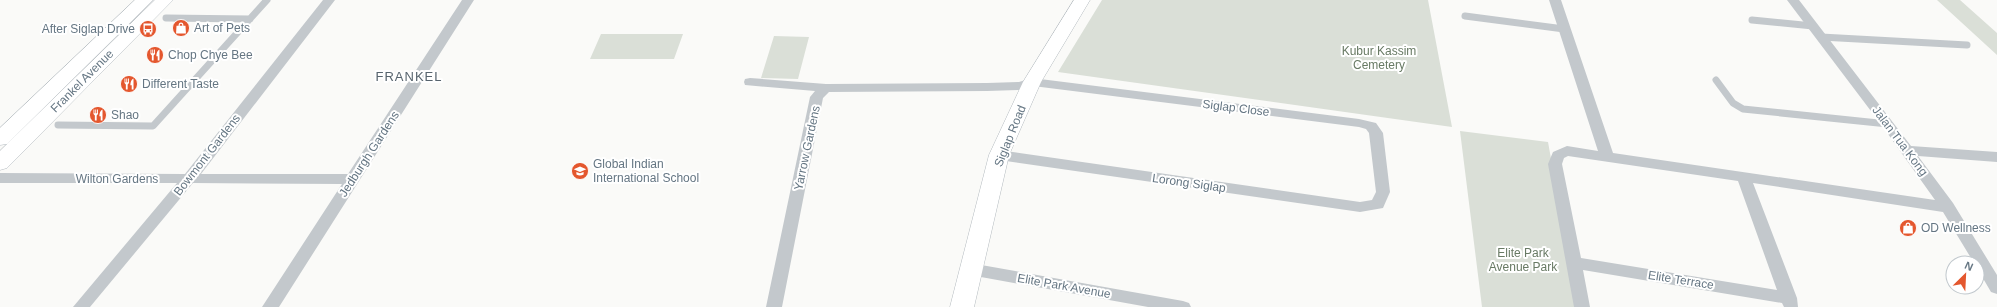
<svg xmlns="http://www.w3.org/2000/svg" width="1997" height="307" font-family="Helvetica,sans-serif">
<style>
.green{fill:#dadfd7}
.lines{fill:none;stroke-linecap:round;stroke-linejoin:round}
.secondary-casing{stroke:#b3babf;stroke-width:1}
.lane{stroke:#c3c8cc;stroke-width:7}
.street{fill:#c3c8cc;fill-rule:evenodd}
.secondary{fill:#fff;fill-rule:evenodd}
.labels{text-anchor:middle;stroke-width:4;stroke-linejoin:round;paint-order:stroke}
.poi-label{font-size:12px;fill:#657683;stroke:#fff;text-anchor:start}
.park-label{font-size:12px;fill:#687a64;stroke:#fff}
.street-label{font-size:12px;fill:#657683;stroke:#fff}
.neighbourhood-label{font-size:13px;letter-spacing:1px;fill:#57646e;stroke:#fff}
</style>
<rect width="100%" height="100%" fill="#fafaf8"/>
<path class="green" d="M1102,0H1428L1452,127L1058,72Z
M1937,0H1960L1997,33V55Z
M601,34H683L674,59H590Z
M774,36L809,37L798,79L761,78Z
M1460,131L1548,142L1578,307H1482Z"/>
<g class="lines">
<g class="secondary-casing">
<path id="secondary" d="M135,0H153L7,144L0,145V128Z
M155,0H173L7,168L0,170V151Z
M1074,0H1090L1041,82L1009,155L974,307H950L989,155L1023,82Z"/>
</g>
<path class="lane" d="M1465,16L1564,29
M166,18L250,19
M1752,20L1813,26
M1821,37L1967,45
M1716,80L1733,103L1743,109L1888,124
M58,125L153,126L267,0"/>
<path class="street" d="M323,0H335L201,174H348L462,0H474L279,307H262L342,184L193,183L90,307H73L177,183H0V173L185,174Z
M1549,0H1561L1613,153L1935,200L1883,127L1787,0H1799L1911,146L1997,152V162L1918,156L1953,203L1997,275V294L1991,292L1977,268V263H1974L1943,212L1753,183L1797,298L1798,307H1784L1782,303L1583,270L1590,307H1574L1548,164L1553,152L1567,146L1598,151ZM1568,156L1738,181L1777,290L1581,258L1562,164L1564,158Z
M750,78L826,84L987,83L1019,82L1032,78L1359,119L1376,123L1383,133L1390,192L1383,208L1360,212L999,160L994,158L992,155L994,152L999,150L1360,202L1372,200L1376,192L1369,133L1366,129L1359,127L1033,86L1020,90L987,91L829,92L823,98L782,307H766L810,97L815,91L745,85L744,82L745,79Z
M970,263L1183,301L1189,303L1191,307H1148L970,275L964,273L962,269L964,265Z"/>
<use href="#secondary" class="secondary"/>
</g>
<defs>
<g id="shop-disc" transform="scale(0.9)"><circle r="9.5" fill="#e4572e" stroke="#fff"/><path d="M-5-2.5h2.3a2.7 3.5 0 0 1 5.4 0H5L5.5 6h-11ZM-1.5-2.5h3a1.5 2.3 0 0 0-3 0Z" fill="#fff"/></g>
<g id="bus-disc" transform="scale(0.9)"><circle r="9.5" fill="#e4572e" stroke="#fff"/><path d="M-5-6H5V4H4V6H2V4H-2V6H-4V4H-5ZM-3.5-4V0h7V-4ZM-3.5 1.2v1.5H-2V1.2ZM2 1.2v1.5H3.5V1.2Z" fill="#fff"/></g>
<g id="restaurant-disc" transform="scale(0.9)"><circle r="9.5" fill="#e4572e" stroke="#fff"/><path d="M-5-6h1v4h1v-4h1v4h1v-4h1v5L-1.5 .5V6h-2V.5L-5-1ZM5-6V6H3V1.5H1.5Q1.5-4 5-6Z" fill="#fff"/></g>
<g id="school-disc" transform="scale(0.9)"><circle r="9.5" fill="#e4572e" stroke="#fff"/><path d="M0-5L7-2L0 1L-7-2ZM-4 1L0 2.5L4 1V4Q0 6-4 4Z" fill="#fff"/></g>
</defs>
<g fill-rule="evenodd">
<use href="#shop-disc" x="181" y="28"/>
<use href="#bus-disc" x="148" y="29"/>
<use href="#restaurant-disc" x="155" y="55"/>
<use href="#restaurant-disc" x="129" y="84"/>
<use href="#restaurant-disc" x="98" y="115"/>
<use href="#school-disc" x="580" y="171"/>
<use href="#shop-disc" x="1908" y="228"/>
</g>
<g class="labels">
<g class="poi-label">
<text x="194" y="32">Art of Pets</text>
<text x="135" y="33" text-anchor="end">After Siglap Drive</text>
<text x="168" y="59">Chop Chye Bee</text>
<text x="142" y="88">Different Taste</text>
<text x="111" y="119">Shao</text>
<text x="593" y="168">Global Indian<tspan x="593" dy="14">International School</tspan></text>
<text x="1921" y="232">OD Wellness</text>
</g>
<g class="park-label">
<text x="1379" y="55">Kubur Kassim<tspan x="1379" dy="14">Cemetery</tspan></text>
<text x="1523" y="257">Elite Park<tspan x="1523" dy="14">Avenue Park</tspan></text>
</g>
<g class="street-label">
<text transform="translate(82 81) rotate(-45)" y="4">Frankel Avenue</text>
<text transform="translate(1236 108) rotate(7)" y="4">Siglap Close</text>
<text transform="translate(1010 136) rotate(-68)" y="4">Siglap Road</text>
<text transform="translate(1900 141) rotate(53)" y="4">Jalan Tua Kong</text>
<text transform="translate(807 148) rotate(-78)" y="4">Yarrow Gardens</text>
<text transform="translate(369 154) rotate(-57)" y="4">Jedburgh Gardens</text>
<text transform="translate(207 155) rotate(-52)" y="4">Bowmont Gardens</text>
<text x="117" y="183">Wilton Gardens</text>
<text transform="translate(1189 183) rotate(8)" y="4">Lorong Siglap</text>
<text transform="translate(1681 280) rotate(9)" y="4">Elite Terrace</text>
<text transform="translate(1064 286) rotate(10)" y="4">Elite Park Avenue</text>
</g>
<g class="neighbourhood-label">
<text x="409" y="81">FRANKEL</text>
</g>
</g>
<g transform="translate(1965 275) rotate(24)"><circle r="19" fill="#ffffff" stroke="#c1c8cd"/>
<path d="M0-3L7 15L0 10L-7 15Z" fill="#e4572e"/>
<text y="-6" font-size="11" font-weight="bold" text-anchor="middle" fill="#657683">N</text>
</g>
</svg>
